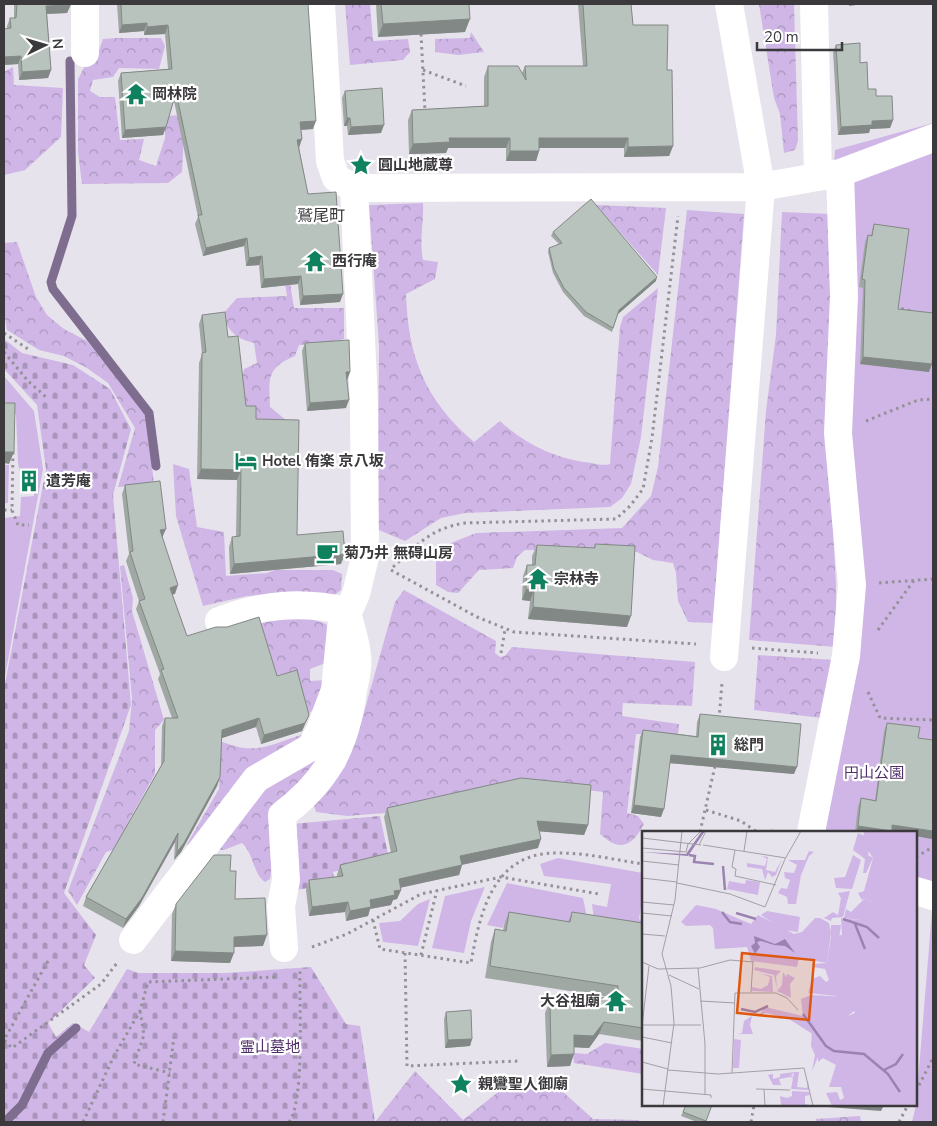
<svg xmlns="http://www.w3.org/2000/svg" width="937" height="1126" font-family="'Nunito Sans','Noto Sans JP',sans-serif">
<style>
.forest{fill:url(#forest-crowns)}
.cemetery{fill:url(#cemetery-stones)}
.green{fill:#cfb6e6}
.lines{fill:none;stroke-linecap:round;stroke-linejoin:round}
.stream{stroke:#7e6d8e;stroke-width:9}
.path{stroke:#949197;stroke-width:3;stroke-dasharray:2.5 4;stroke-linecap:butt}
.minor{stroke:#fff;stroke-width:28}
.wall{fill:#9fa8a3}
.shaded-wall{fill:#828885}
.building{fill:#b9c3be;stroke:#828885}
.labels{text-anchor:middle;stroke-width:4.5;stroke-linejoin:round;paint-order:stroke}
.poi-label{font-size:15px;font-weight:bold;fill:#3b393c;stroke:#fff;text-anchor:start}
.park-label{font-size:15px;fill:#4f2e69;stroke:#fff}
.neighbourhood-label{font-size:16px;fill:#3b393c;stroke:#fff}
.inset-river{fill:none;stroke:#9b83b1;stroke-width:2.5}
.inset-road{fill:none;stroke:#a29fa6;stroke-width:1}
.view{fill:#df570e;fill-opacity:0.15;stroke:#df570e;stroke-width:2.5}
.inset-edge{fill:none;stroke:#3b393c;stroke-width:2.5}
</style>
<defs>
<pattern id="forest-crowns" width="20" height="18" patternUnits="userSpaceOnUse" patternTransform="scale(1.25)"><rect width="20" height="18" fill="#cfb6e6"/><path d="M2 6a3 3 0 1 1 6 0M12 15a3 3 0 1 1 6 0" fill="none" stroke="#a995bc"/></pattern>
<pattern id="cemetery-stones" width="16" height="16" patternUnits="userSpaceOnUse" patternTransform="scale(1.25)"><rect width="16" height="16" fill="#cfb6e6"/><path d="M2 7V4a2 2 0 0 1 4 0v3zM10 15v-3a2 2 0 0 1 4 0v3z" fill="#a995bc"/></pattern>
</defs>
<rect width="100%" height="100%" fill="#e7e3ec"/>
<path class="forest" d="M345,4H370L373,41L408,39L410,52L403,60L350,65Z
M759,4H794L798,141L795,150L784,153L780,114L774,98Z
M471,32L484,52L458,55L435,52V39L470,38Z
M117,38H161L165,46L159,69L119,68L113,77L93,80L90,91L100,97H115L120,140L144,139L139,160L156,166L165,138V116L185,115L182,172L168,183L82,184L78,152V79L87,62L98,53L103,39Z
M13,67L14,85L63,88L61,137L25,170L4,175V72Z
M423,203C424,223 419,240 423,260L438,262L435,279L406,294C408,357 425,400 474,442L500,421C526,445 556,459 591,463C597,464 604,466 610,464L620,327L623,317L658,288L641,437L631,484L622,498L610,507L465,513L441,518L405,541L374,528L378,463L379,345L369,205Z
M596,205L666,208L658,275Z
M687,210L744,214L713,623L688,622L678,601L676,573L673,563L653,560L637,552L525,550L517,557L513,568L479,570L458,593L448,592L436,585V559L451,543L476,533L622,528L651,496L658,467Z
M782,212L831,214L835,273L826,400L836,585V647L749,640L766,411L776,335Z
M17,242L36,297L47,315L64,329L87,341L146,413L154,484L118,487L135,428L108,383L87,368L64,356L39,350L7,330L4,312V243Z
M285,283H290L294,308H344V339L327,343L299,345L295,356C266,368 269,379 270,407L286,420L266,426L218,398L241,384L244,369L257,363L254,343C237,339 229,332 222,315L237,298L287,296Z
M173,464L189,469L197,527L224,532L226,576L267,573L275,570H333L342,574L341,590L329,599L282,594L247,596L203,606L176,516Z
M124,565L133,598L132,611L164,720L155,730V774L127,824V834L116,849L106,852L77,905L68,891L129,731L132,699L120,566Z
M404,590L496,641L495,653L500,657L505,656L512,647L695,662L692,706L623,703L622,716L679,724L678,735L636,734L627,813L638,816L644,824C632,847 620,852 600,834L603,792L526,783L385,813L347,816L316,812L314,806L345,767L361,723L395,602Z
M258,618L311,619L326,624L328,627L327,656L323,664L310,669V681L326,680L319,703L308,715L295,671L274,676Z
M758,655L834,660L822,718L754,710Z
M304,734L331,745L274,823C264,847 275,857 270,879L265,882C253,874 254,854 242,843L224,850H191L187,844L219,789L220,741C256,756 269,745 304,734Z
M605,1043L643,1049V1074L574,1063L573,1053L587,1054Z
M415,1071L463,1120L507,1085L562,1091L593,1119L639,1120V1122H375Z
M860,1116L861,1122H816V1119Z"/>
<path class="cemetery" d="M4,339L22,353L73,365L110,389L131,429L113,495L131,705L64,893L96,935L84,965L95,978L48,1023L56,1037L73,1023L89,1032L127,969L139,973H226L311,967L346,1024L360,1026L375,1122H4V689L46,469L37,405L4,369Z
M380,816L389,859L333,872L335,884L296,890L292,824Z"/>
<path class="green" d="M933,123V886L916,882V832H801L841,643L832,200L835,150Z
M4,376L34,411L43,469L4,682V518L20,516L21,497L34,496V475H21L18,464L16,415L4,402Z
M4,465H9L8,503H4Z
M558,858L643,873V894L639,919L643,921V935L595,928L592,904L607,907L611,884L544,876L540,864Z
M507,883L583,898L589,927L564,933L504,923L503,928L487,925Z
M485,887L471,921L464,953L432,948L445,896Z
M430,899L418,946L383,942L379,923L400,921L418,904Z
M933,899V1122H912L916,1105Z"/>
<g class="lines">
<path class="stream" d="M70,61L72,216L51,282L53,289L149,413L156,466
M5,1122L22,1105L48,1053L76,1028"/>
<path class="path" d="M421,34L425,111
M423,70L466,86
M895,307L911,311
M4,333L28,349
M4,352L28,381L46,397
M866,421L918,400L933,399
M13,452L12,510L18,525H29
M4,510H12
M393,567C419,544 429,529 465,523L616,519L630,506L643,489L652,438L678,216
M391,570L477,617L514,632L696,644
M879,583L933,579
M878,630L914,580
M752,648L818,653
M501,653L505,630
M868,692L880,718L933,720
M719,719L722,683
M706,810L741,821L757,832
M700,832L715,766
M916,857L933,847
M373,920L380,949L471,963C480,911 494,851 559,853C587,853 616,860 643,864
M312,947L347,934L421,894L501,877L599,894
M405,953L407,1066L518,1061
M421,955L437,890
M48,961L4,1040L12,1048L101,984L117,963
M140,1011L144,1035L134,1064L170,1073
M916,1091L933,1058
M83,1122L114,1056L140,1011L148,982L277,977
M163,1122L174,1037
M289,1122C305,1102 299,1002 300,971
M751,1122L754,1105
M899,1122L908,1105"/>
<path class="minor" d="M85,4V53
M814,4L818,176
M354,188L761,187L840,173L933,138
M219,621C262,604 302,601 347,611C350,626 356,641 357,656C359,667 355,680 353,690C346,746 327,781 282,815L286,880L281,906L284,948
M724,657L761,187L729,4
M811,832L846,656L852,585L838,433L844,296L840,173
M916,891L933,896
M133,940L256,779L311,747L320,730L335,690L341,628L356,594L365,557L364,403L354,188L336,178L330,161L321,4"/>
</g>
<path class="wall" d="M14,4H71L67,13L47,14L51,70L48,78L19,80L18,64L4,65V29L7,28V26L10,18H14Z
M117,4H308L313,129L301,130L299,147L308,194L340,302L300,305L298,284L261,288L259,265L246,266L244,246L203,256L195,224L198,217L174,101L163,135L122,138L118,81L121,73L168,69L165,34L144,35V31L119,33Z
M376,4H469L465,32L378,37Z
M578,4H631L633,25L667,70L673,146L669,156L624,157V148H539V151L536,161H506V148H448L446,153L409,154L408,120L412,110L484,106V77L488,66L522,73L525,66H583Z
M836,45L860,63L868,89L876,96L893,120L890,128L870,129L869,133L838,135L833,52Z
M345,91L381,133L348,135L347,126H344L342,98Z
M874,224L898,309L929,372L860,364L863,288L859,287L865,242L868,235H871Z
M553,232L656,281L618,314L612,332L584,316L563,292L553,273L548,252L549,248L559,244L551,236Z
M202,315L228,337L246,406L256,419L297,535L341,564L230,574L229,547L232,537H236L237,480L197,479L199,363L202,354L199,324Z
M305,343L350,372L347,380L346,408L307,411L302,351Z
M125,485L162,538L175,594H172L187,636L277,676L309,715L302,731L261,744L256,727L222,738L220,777L217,786L181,852L174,860L175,842L139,906L123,928L83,906L86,897L161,766L162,726L165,718H172L158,679L160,674L136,609L139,601L126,561L129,554L122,494Z
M595,544L627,627L528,619L530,601L522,600L523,576L527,565H532V556L537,545L594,548Z
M700,714L794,774L670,763L661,817L631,813L640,737L643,730L696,736L697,722Z
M887,723L918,738L933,831V836L932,839L916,836V832H855L858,806L861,798L875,800L884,731Z
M387,808L588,825L584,835L540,831L538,848L462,865L459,875L400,887L401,890L397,899L393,900L391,905L370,909L368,916L346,921L345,912L309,916L306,890L309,880L337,877V875L340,865L391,853L384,817Z
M230,871L235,899L263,946L234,947L230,963L171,961L172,914L176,904Z
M643,905V1041L599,1034L589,1048L574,1047L570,1066L547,1067L545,1013L550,1001L609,997L485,978L491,942L495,929L503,931L504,925L509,912L568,922L572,912L641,923Z
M446,1012L472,1039L470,1046L445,1048L444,1019Z
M686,1105H712L705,1122H697L681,1116Z"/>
<path class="shaded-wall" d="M71,4L67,13L43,14L46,6Z
M850,4H863L849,6Z
M470,19L465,32L378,37L383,24Z
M147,23L144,31L119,33L122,25Z
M168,25L165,34L144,35L147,27Z
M21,56L18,64L4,65V57Z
M51,70L48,78L19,80L22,72Z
M347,118H350L347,126H344Z
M893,120L890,128L870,129L869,133L838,135L841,127L872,121Z
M316,121L313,129L297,130L300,122Z
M384,125L381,133L348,135L351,127Z
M166,127L163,135L122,138L125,130Z
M449,138H510L506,148H448L446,153L409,154L413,144Z
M539,138H628L624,148H535Z
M302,139L299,148L297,140Z
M673,146L669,156L624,157L628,147Z
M510,151H539L536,161H506Z
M247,238L244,246L203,256L206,248Z
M262,256L259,265L246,266L249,258Z
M301,276L298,284L261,288L264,279Z
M657,277L656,281L618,314L619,310Z
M343,294L340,302L300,305L303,296Z
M863,357L932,364L929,372L860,364Z
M346,372H350L347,380H343Z
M349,400L346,408L307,411L310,403Z
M4,452H14L9,464L4,463Z
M201,469L241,470L237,480L197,479Z
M166,529L162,538H156L160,530Z
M345,554L341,564L230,574L234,564Z
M178,585L175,594L167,596L170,588Z
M526,589L534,590L530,601L522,600Z
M533,607L631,616L627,627L528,619Z
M309,715L302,731L261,744L264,735Z
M259,718L256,727L219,739L222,730Z
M671,755L797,767L794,774L668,763Z
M220,777L217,786L181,852L174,860L177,852Z
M634,805L664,809L661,817L631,813Z
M537,821L588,825L584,835L534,831Z
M892,825L933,831V836L932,839L916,836V832H856L858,826Z
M178,833L175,842L139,906L123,928L126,919Z
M541,839L538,848L456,866L460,856Z
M462,865L459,875L395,889L399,879Z
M401,890L397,899L393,900L391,905L370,909L368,916L346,921L350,911L370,900L394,891Z
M348,902L345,912L309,916L312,907Z
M267,935L263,946L230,947L234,937Z
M175,951L234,953L230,963L171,961Z
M604,1022L599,1034L589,1048L569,1047L574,1035Z
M472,1039L470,1046L445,1048L448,1040Z
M574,1054L570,1066L547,1067L551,1055Z
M801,1105H884L881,1111Z"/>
<path class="building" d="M17,4H70V5L46,6L51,70L22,72L21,56L4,57V29L11,28L10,18H16Z
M121,4H308L316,121L300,122L302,139L297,140L308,194L336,192L343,294L303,296L301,276L264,279L262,256L249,258L247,238L206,248L198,215H202L176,92L166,127L125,130L121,73L172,69L168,25L147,27V23L122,25Z
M381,4H469L470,19L383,24Z
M583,4H631L633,25H668L667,70H672L673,146L628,147V138H539V151H510V138H449L450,142L413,144L412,110L488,106V66H518L526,80L525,66H587Z
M860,43V63L867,62L868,89H876V96H892L893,120L872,121V125L841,127L836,45Z
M382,88L384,125L351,127L350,118H347L345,91Z
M591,199L657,277L619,310L613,328L586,312L564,288L554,269L549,248L562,243L553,232Z
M874,224L909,229L898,309L933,313V352L932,364L863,357L865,280L862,279L868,235L872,236Z
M225,312L228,337L238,336L246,406H256V419L299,420L297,535L343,531L345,554L234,564L232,537L240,536L241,470L201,469L202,353L206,352L202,315Z
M349,340L350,372H346L349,400L310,403L305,343Z
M4,403H15L14,452H4Z
M160,481L166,529L160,530L178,585L170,588L187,636L216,627H227L259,617L277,676L297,670L309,715L305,723L264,735L259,718L222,730L220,777L184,843L177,852L178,833L142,898L126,919L86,897L164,761L165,718H178L161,670L164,669L139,601L145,599L130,552L133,551L125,485Z
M595,544L635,546L631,616L533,607L534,590L526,589L527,565H535L537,545L595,548Z
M700,714L801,724L797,767L671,755L664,809L634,805L643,730L698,737Z
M887,723L920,727L918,738L933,740V831L892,825V831L858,826L861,798L876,801Z
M521,778L591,785L588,825L537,821L541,839L460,856L462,865L399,879L401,890L394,891L395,895L370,900L371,907L350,911L348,902L312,907L309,880L343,876L340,865L397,851L387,808Z
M771,830L781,832H770Z
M214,855H231L230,871H236L235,899L265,898L267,935L234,937V953L175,951L176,904Z
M509,912L570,922L572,912L643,923V1028L604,1022L593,1036L574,1035V1054L551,1055L550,1001L618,997V986L490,966L495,929L506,931Z
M471,1010L472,1039L448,1040L446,1012Z
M686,1105H712L706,1121L683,1112Z"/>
<defs>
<g id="temple-bare" transform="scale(1.725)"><path d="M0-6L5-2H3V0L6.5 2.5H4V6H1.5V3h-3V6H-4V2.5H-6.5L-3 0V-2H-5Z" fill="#10815f" stroke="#fff" stroke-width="2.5" paint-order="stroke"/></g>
<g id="sight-bare" transform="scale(1.725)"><path d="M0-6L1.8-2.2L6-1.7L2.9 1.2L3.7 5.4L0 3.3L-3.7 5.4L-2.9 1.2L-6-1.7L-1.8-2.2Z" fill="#10815f" stroke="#fff" stroke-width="2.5" paint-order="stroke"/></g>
<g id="hotel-bare" transform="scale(1.725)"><path d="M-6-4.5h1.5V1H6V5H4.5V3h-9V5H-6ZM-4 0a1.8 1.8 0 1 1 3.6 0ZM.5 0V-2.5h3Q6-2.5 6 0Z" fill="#10815f" stroke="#fff" stroke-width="2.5" paint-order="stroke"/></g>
<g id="building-bare" transform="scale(1.725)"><path d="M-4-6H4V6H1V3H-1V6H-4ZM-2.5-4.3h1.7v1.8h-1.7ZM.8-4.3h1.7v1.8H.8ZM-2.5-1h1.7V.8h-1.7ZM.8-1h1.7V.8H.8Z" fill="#10815f" stroke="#fff" stroke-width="2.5" paint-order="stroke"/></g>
<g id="cafe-bare" transform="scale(1.725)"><path d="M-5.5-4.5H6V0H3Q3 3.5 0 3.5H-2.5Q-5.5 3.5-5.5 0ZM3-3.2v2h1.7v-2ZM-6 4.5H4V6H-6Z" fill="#10815f" stroke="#fff" stroke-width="2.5" paint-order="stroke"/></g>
</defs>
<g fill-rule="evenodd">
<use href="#temple-bare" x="136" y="94"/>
<use href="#sight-bare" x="361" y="165"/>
<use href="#temple-bare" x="315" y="261"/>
<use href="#hotel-bare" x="246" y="461"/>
<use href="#building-bare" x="29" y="481"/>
<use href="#cafe-bare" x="327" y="553"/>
<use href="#temple-bare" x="538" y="579"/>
<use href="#building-bare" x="718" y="745"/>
<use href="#temple-bare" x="616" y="1001"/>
<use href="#sight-bare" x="461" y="1084"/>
</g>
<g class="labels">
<g class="poi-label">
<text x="152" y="99">岡林院</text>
<text x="378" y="170">圓山地蔵尊</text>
<text x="332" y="266">西行庵</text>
<text x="262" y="466">Hotel 侑楽 京八坂</text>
<text x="46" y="486">遺芳庵</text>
<text x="344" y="558">菊乃井 無碍山房</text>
<text x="554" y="584">宗林寺</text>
<text x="734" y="750">総門</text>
<text x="600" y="1006" text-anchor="end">大谷祖廟</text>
<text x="478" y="1089">親鸞聖人御廟</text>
</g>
<g class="park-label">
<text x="874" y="778">円山公園</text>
<text x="270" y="1052">霊山墓地</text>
</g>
<g class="neighbourhood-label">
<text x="321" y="221">鷲尾町</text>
</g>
</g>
<g transform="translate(642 831)">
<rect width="275" height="275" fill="#e7e3ec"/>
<path d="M222,0H275V275H190L184,262L195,261L198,269L202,267L199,256H187L194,234L181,227L176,231V226L170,240L173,224L169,215L170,200L186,213L192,199L199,201L204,186L213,182L208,173L194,165L166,162L170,148L178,145L184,151L187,149L183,138L171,136V133L185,132L189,106L200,104L199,87L217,89L231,73L223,67L220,69L216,62L222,60L231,27L221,12ZM167,20L172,21L167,25L159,44L154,73H146L145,66L136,62L139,57L145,58L148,49L143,47L142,41L152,42L155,34L146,29H163ZM120,25L126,26L124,39L133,41L140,28L134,44L130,46L126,41L123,49L120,38L105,36V32L123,35L125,28ZM208,60L201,86L190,87L189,90L182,87L191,81L196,84L199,67L196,62ZM113,136L139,140L134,145L135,158L132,144L112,139ZM141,141L144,146L145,143L153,147L148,153L149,167L135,160L140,154ZM117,142L130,145L131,161L110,160V156L119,158L126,154L128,146ZM110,185L108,194L111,203H95L100,202L102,190ZM152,241H157L155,256L165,257L166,249L167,259L149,258L151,247L148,246L137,248L139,254H131L126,244L131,243V248L138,246V243L152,241L149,245L151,246ZM150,260L167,261L168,264L163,265V273L170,275L139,274L138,265L145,267L150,265Z" fill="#cfb6e6"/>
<path d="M216,2L229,8L226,24L231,27L224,42H221L223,28L211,19ZM223,67L231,73L218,89L202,87L204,78L209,81ZM189,94H199L197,107L189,106ZM169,164L204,166L213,179L204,187L205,204L192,199L189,213H186L147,188L125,182L117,184L123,176L161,185L159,168Z" fill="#cfb6e6"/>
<path d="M211,24L219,29L210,58L194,57L192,47L203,46ZM104,49L118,51L116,64L85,58L87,50L103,53ZM54,74L74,78L109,93L116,84L152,103L160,101L173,87H178L187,92L189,101L185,132L157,127L155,136L109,130L105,116L73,118L71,97L68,94L44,95L39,91ZM125,80L158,86L156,101L142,99L119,84ZM92,208L99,209L97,237H91Z" fill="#cfb6e6"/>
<path d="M60,0H63L46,25L0,21L44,23ZM112,105L133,113L143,108L153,122L143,115L132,114L119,110L115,111L118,116L113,123L109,115L113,112Z" fill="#9b83b1"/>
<path class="inset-river" d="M47,24L53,25L52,31L72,33M81,35L83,59M80,81L88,91L100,93M94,82L114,88M201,88L225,96L237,107M213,93L223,118M99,178L113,181L126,175M161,183L184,215L192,220L222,223L246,243L258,261M242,239L254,233L261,223"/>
<path class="inset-road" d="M0,7L59,14M57,14L64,0M61,14L144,27M0,17L44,21L46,13L59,0M93,19L90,36L94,38L93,45L134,54M102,20L105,0M0,30L37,34M0,47L35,51M35,52L88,63L123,76L143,28L159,0M0,71L32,74M0,82L30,85M0,103L23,105M0,131L16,138L58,137L88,129L111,131M56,137L63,213V264M27,144L57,158M109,161L111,130M58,170L93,172M0,194H59M0,195L7,135M0,206L30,212M0,231L26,238M26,239L76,243L162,237L171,275M90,242L93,162H134L145,167L156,179M0,258L69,264V267M114,258L148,259M122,258L123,275M21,275L32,192L29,155L20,123L33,69L40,0"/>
<path class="view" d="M100,122L172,129L167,189L95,182Z"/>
<rect width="275" height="275" class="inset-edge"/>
</g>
<rect width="937" height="1126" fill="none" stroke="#3b393c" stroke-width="10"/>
<g transform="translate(45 45) rotate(85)" stroke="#ffffff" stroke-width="4" paint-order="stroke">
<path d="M0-4L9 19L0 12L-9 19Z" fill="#3b393c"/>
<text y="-8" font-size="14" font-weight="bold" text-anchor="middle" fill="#3b393c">N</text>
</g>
<path d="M757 42v8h85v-8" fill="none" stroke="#3b393c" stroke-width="2.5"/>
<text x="764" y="42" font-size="15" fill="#3b393c" stroke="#ffffff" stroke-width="4" paint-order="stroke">20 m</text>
</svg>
